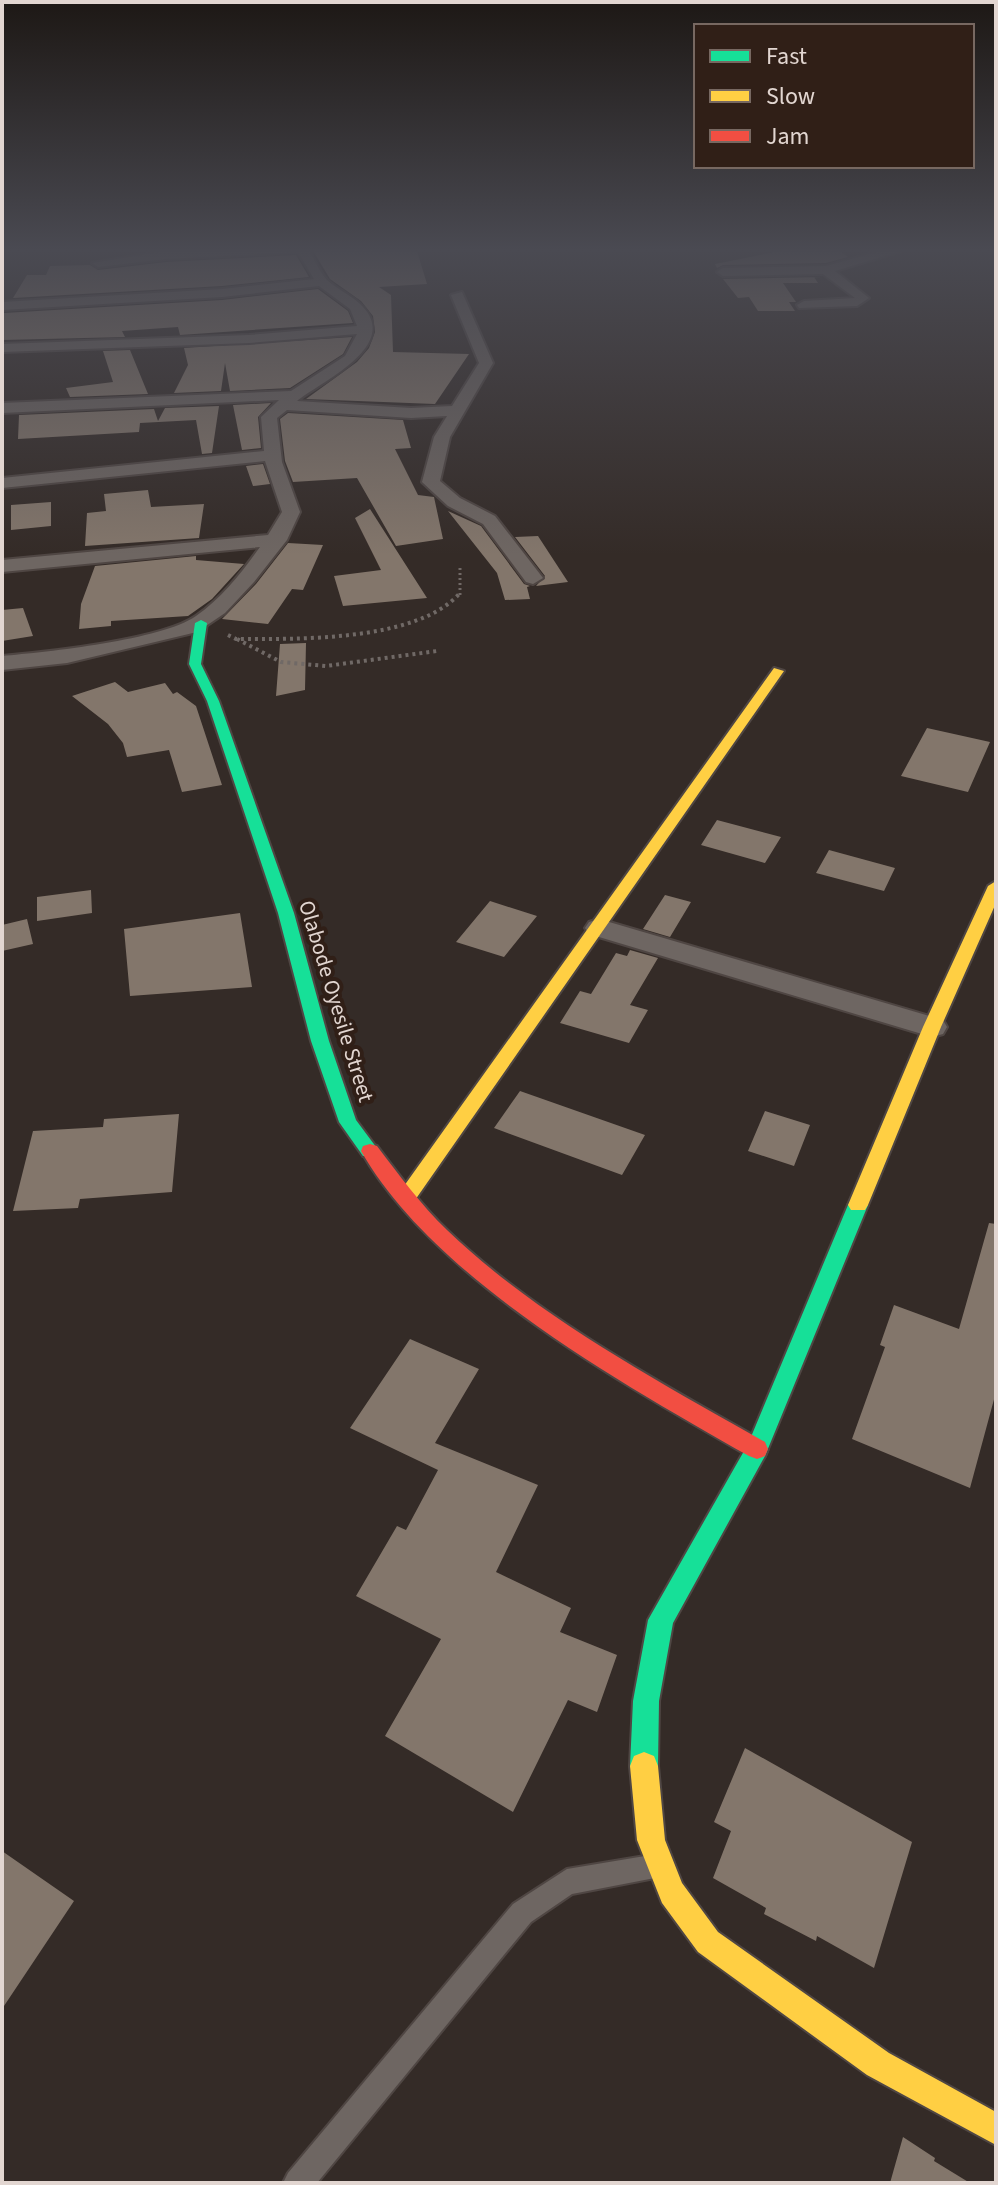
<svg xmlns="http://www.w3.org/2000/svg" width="998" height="2185" font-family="'Source Sans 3',sans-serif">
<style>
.building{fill:#83766b}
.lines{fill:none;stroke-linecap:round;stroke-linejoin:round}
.lane-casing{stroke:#4f4643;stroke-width:4}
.street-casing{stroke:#4f4643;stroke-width:4}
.fast-casing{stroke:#4f4643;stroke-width:4}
.slow-casing{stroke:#4f4643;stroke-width:4}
.jam-casing{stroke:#4f4643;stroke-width:4}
.path-far1{stroke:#706966;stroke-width:3;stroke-dasharray:2 3;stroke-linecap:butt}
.path{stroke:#706966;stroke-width:4;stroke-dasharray:3 4;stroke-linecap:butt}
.lane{fill:#6e6662;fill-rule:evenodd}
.street{fill:#6e6662;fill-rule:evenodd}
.fast{fill:#16e098;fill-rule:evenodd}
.slow{fill:#ffcf43;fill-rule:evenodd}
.jam{fill:#f24e42;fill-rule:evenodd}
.labels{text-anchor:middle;stroke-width:8;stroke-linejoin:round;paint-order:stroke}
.street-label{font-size:22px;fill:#e2d6d1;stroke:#301f17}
</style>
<rect width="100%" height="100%" fill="#342b27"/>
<path class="building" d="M312,249L417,251L427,284L379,287L391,295L393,352L469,354L435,404L306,399L357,362L369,348L375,332L373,316L361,301L330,279Z
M790,249H837L848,257L826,263L723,265L717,268L715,264Z
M296,255L309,277L222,286L13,298L27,275H46L50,266L90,265L98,270L166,262Z
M814,277L818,283H783L796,302H789L795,311H758L749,297L738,298L723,279L821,277Z
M318,289L348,311L353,323L180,335L178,327L122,331L125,337L2,340L4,313L222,300Z
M352,337L343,354L290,388L230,391L225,363L221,391L174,393L188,365L184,348Z
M130,350L148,394L70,397L66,388L113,382L103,351Z
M271,403L258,417L261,448L242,450L233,405Z
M219,406L212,453L202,454L196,420L140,423L139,432L18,439L19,415L154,409L158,421L165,408Z
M288,413L403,420L411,448L395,449L418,495L434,497L443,539L396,546L357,478L293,482L285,461L280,419Z
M263,464L270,484L253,486L246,466Z
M148,490L151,507L204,504L199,538L85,546L87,513L106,511L104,494Z
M51,502V526L11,530V505Z
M370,509L427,598L343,606L334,576L381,570L355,518Z
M448,511L481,526L524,584L530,586L527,587L530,599L505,600L497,573Z
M538,536L568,582L536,586L545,576L515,537Z
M288,543L323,545L303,590L292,589L268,624L222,619L256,584Z
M196,556V560L244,564L212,599L188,616L111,621V626L79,629L81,604L95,566Z
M23,608L33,636L2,641V610Z
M306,643L305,690L276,696L280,644Z
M115,682L128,692L165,683L173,694L177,692L196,706L222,785L182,792L169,750L127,757L123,743L108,724L72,696Z
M927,728L990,742L968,792L901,776Z
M717,820L781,837L765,863L701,845Z
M829,850L895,868L884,891L816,873Z
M91,890L92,913L37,921V897Z
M665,895L691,902L670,937L643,929Z
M490,901L537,916L504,957L456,942Z
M240,913L252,987L130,996L124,929Z
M27,919L33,944L2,951V925Z
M630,950L658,958L630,1005L648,1010L629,1043L560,1023L580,991L591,994L616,953L627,956Z
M520,1091L645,1135L622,1175L494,1128Z
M765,1111L810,1125L794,1166L748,1151Z
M179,1114L172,1192L80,1199L78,1208L13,1211L33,1131L103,1127L104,1119Z
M989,1223L996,1224V1392L970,1488L852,1439L885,1347L880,1345L894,1305L959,1329Z
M410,1339L479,1369L435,1443L538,1485L496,1572L571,1608L560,1632L617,1655L597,1712L568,1700L513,1812L385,1736L441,1639L356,1596L397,1526L406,1530L438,1470L350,1428Z
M745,1748L912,1842L874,1968L817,1936L816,1941L764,1914L766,1908L713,1878L731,1831L714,1822Z
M2,1851L74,1901L2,2009Z
M903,2137L935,2158L934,2161L970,2183H890Z"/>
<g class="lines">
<g class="lane-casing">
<path id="lane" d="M651,1855L660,1859L664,1868L660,1877L572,1894L531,1922L317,2183H283L288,2173L513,1904L567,1869Z"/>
</g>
<g class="street-casing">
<path id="street" d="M218,249H308C314,259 320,273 328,281C337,289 349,294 359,303C405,344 322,381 297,401L411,408L452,406L479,363L451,295L462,292L493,363L450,437L440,481L460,498L495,516L543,578L533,584L526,582L483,524L448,506L422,482L434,437L447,416L411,418L287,410L277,418L282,462L300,512L287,540L254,582L225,613L197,632L67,663L2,670V656C47,652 162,640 196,616C222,598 242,572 260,547L2,572V560L268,535L282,512L265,461L2,488V478L264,451L261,417L279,400L2,413V403L291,391L345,356L357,334L249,343L2,352V344L249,335L357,326L350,309L319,286L222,297L2,310V302L222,289L314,279L298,252L166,259L98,267L92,263L166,251Z
M888,249H908L835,271L869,298L857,306L799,308L797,305L804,301L855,298L823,274L723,276L717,272L723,268L826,266Z
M599,919L943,1020L947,1027L943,1034L932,1037L589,934L585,928L589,922Z"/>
</g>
<g class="fast-casing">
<path id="fast" d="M201,620L207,623L201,664L219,701L294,913L329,1041L356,1120L379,1151L377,1156H363L339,1122L311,1041L278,913L207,701L189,664L195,623Z
M858,1198L865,1200L868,1205L765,1456L673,1623L659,1701L658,1766L654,1776L644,1780L634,1776L630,1766L633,1701L648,1620L748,1444L848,1205L851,1200Z"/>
</g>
<g class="slow-casing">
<path id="slow" d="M774,668L784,671L413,1203H399L396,1198L399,1193Z
M996,881V903L941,1027L868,1205L865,1210H851L848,1205L923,1027L988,886Z
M644,1752L654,1756L658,1766L665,1840L682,1883L718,1932L889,2053L996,2112V2145L867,2075L698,1952L662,1903L637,1840L630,1766L634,1756Z"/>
</g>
<g class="jam-casing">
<path id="jam" d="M370,1144L377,1146C399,1175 421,1205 447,1230C535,1315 659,1382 765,1442L768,1449L765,1456L757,1459L749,1456C623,1384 434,1279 361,1151L363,1146Z"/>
</g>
<path class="path-far1" d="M460,595V565"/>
<path class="path" d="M228,635L236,639C297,639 417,642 460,593
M237,639L281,662L326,666L437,651"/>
<use href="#lane" class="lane"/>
<use href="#street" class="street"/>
<use href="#fast" class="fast"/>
<use href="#slow" class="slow"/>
<use href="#jam" class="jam"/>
</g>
<linearGradient id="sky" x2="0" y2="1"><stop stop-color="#1d1815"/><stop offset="0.45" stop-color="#4a4a52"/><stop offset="1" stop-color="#4a4a52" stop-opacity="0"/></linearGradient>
<rect width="998" height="555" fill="url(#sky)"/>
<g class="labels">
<g class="street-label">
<text transform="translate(337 1001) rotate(73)" y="8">Olabode Oyesile Street</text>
</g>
</g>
<rect width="998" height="2185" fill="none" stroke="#e2d6d1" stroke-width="8"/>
<rect x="694" y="24" width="280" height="144" fill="#301f17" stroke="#776861" stroke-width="2"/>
<rect x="710" y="50" width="40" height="12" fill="#16e098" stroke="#776861" stroke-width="2"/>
<text x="766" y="64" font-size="24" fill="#e2d6d1">Fast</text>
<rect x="710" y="90" width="40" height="12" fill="#ffcf43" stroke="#776861" stroke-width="2"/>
<text x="766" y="104" font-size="24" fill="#e2d6d1">Slow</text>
<rect x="710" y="130" width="40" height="12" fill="#f24e42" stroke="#776861" stroke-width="2"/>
<text x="766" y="144" font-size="24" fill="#e2d6d1">Jam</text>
</svg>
